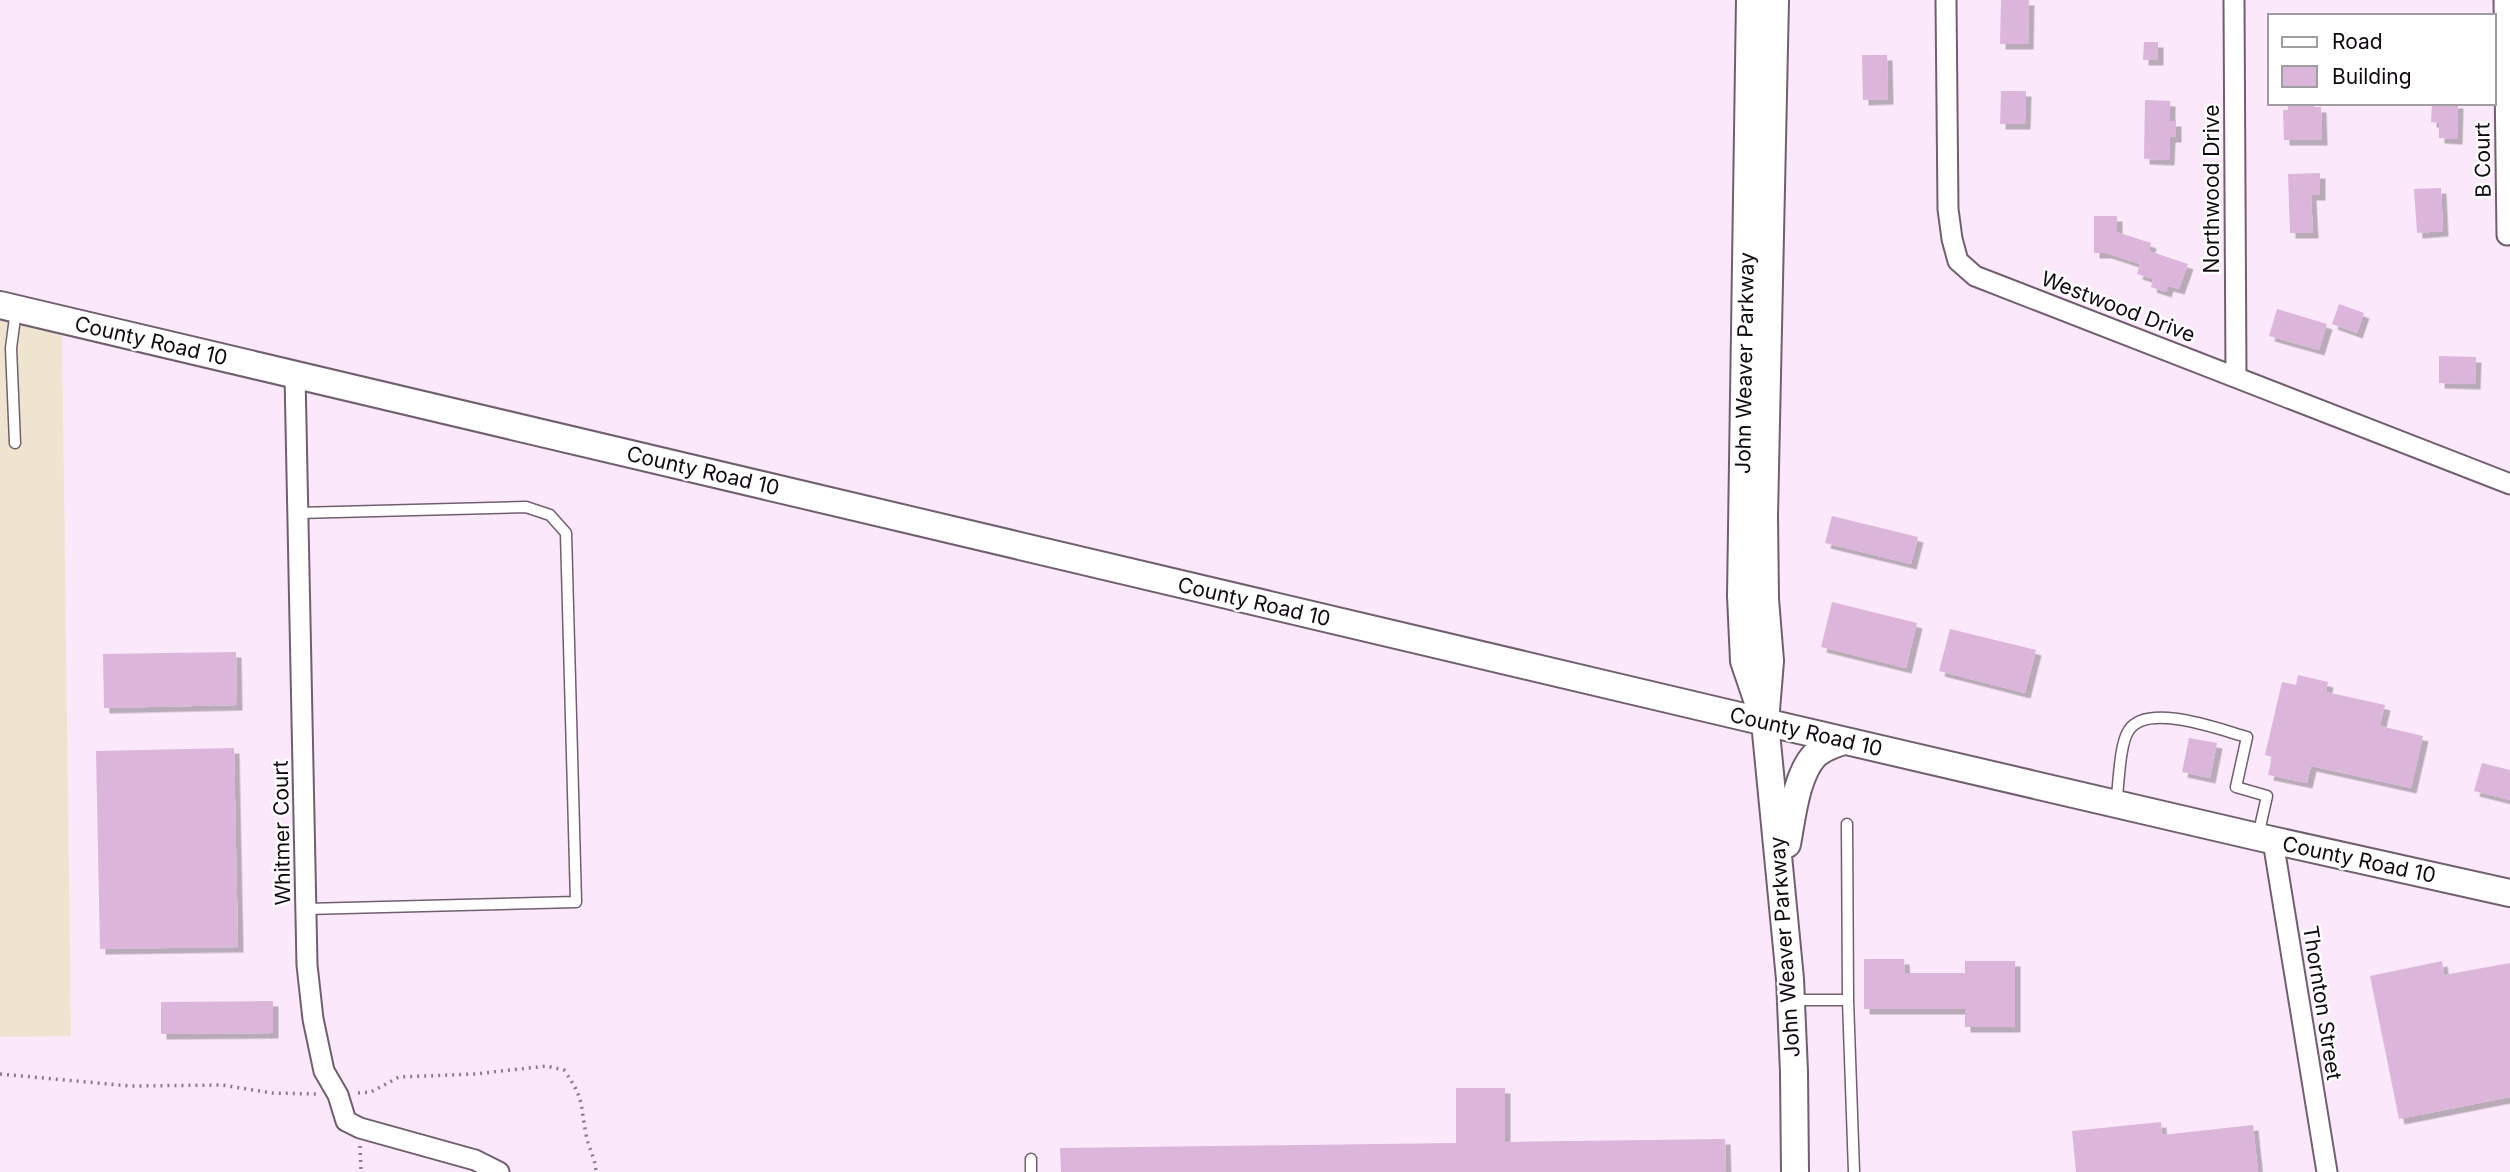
<svg xmlns="http://www.w3.org/2000/svg" width="2510" height="1172" font-family="Inter,sans-serif">
<style>
.industrial{fill:#eee4cf}
.building{fill:#dbb5da;filter:url(#shadow)}
.lines{fill:none;stroke-linecap:round;stroke-linejoin:round}
.lane-casing{stroke:#70606f;stroke-width:13}
.street-casing{stroke:#70606f;stroke-width:23}
.secondary-casing{stroke:#70606f;stroke-width:30}
.path{stroke:#897c89;stroke-width:3.5;stroke-dasharray:2 5;stroke-linecap:butt}
.lane{stroke:#fff;stroke-width:10}
.street{stroke:#fff;stroke-width:19}
.secondary{stroke:#fff;stroke-width:26}
.labels{text-anchor:middle;stroke-width:5;stroke-linejoin:round;paint-order:stroke}
.street-label{font-size:21px;fill:#100a10;stroke:#fff}
</style>
<defs>
<filter id="shadow"><feDropShadow dx="5.5" dy="5.5" stdDeviation="0" flood-color="#0004"/></filter>
</defs>
<rect width="100%" height="100%" fill="#fbe8fa"/>
<path class="industrial" d="M0,319L62,333L71,1036L0,1037Z"/>
<path class="building" d="M2001,0H2029L2028,44H2000Z
M2144,42H2158V60H2143Z
M1862,55H1887L1888,99L1863,100Z
M2001,91H2026L2025,124H2000Z
M2145,100L2170,101V121H2176V137H2170L2169,160L2144,159Z
M2288,103H2313L2314,107H2321L2322,140H2284L2283,110H2288Z
M2432,103H2458L2457,139L2439,138V123L2431,122Z
M2320,173V195H2311L2313,233H2290L2288,174Z
M2441,188L2443,231L2417,233L2414,189Z
M2094,216H2117V232L2151,243L2149,251L2188,264L2179,289L2168,286L2166,292L2151,287L2153,279L2137,274L2140,264L2106,253H2094Z
M2339,304L2364,313L2357,333L2332,324Z
M2277,309L2327,324L2319,350L2269,336Z
M2439,356L2476,357L2475,384L2439,383Z
M1832,516L1918,537L1911,564L1825,543Z
M1832,602L1917,623L1906,668L1821,647Z
M1950,629L2036,650L2025,693L1939,671Z
M236,652L237,705L104,708L103,654Z
M2298,675L2328,682L2326,692L2385,705L2380,726L2423,736L2411,788L2311,766L2307,783L2268,775L2272,757L2265,755L2282,682L2296,685Z
M2189,738L2217,743L2210,778L2182,772Z
M234,748L238,947L100,949L96,751Z
M2482,763L2510,770V800L2474,791Z
M1864,959H1904L1905,973H1965V961H2015V1027H1965V1009H1864Z
M2442,961L2444,975L2510,963V1097L2399,1119L2370,976Z
M273,1001V1033L161,1034V1002Z
M1456,1088H1505V1142L1725,1139L1726,1172H1061L1060,1148L1456,1143Z
M2161,1122L2162,1135L2253,1125L2258,1172H2076L2072,1131Z"/>
<g class="lines">
<g class="lane-casing">
<path id="lane" d="M15,443L11,348L16,310
M298,513L526,507L550,515L566,533L576,902L306,909
M2116,804C2119,786 2119,744 2129,730C2148,702 2221,730 2247,737L2236,787L2267,796L2258,836
M1791,1000H1848L1847,824
M1848,1000L1854,1172
M1031,1159V1172"/>
</g>
<g class="street-casing">
<path id="street" d="M1946,0L1948,209L1952,239L1958,261L1975,276L2510,484
M2234,0L2236,377
M2504,0L2507,235
M295,375L307,965L313,1019L324,1071L338,1095L346,1121L360,1128L475,1160L499,1172
M2273,841L2327,1172"/>
</g>
<g class="secondary-casing">
<path id="secondary" d="M1750,0L1741,596L1744,661L1761,711
M1775,0L1764,516L1765,599L1770,661L1765,722L1790,979L1794,1072L1795,1172
M0,305L1765,722L2258,837L2510,893
M1787,844C1792,818 1796,775 1815,755C1823,748 1834,744 1844,741"/>
</g>
<path class="path" d="M0,1074L130,1086L222,1085L272,1093L316,1094
M358,1093L371,1092L399,1077L475,1074L546,1066L564,1070C584,1098 580,1103 586,1134C588,1148 595,1156 596,1172
M360,1146L361,1172"/>
<use href="#lane" class="lane"/>
<use href="#street" class="street"/>
<use href="#secondary" class="secondary"/>
</g>
<g class="labels">
<g class="street-label">
<text transform="translate(2483 160) rotate(-91)" y="7">B Court</text>
<text transform="translate(2212 189) rotate(-90)" y="7">Northwood Drive</text>
<text transform="translate(2118 307) rotate(21)" y="7">Westwood Drive</text>
<text transform="translate(151 341) rotate(13)" y="7">County Road 10</text>
<text transform="translate(1745 363) rotate(-89)" y="7">John Weaver Parkway</text>
<text transform="translate(703 471) rotate(13)" y="7">County Road 10</text>
<text transform="translate(1254 602) rotate(13)" y="7">County Road 10</text>
<text transform="translate(1806 732) rotate(13)" y="7">County Road 10</text>
<text transform="translate(282 833) rotate(-91)" y="7">Whitmer Court</text>
<text transform="translate(2359 860) rotate(12)" y="7">County Road 10</text>
<text transform="translate(1785 947) rotate(-94)" y="7">John Weaver Parkway</text>
<text transform="translate(2322 1003) rotate(81)" y="7">Thornton Street</text>
</g>
</g>
<rect x="2268" y="14" width="228" height="91" fill="#ffffff" stroke="#9f9d9f" stroke-width="2"/>
<rect x="2282" y="37" width="35" height="10" fill="#ffffff" stroke="#9f9d9f" stroke-width="2"/>
<text x="2332" y="49" font-size="21" fill="#100a10">Road</text>
<rect x="2282" y="66" width="35" height="21" fill="#dbb5da" stroke="#9f9d9f" stroke-width="2"/>
<text x="2332" y="84" font-size="21" fill="#100a10">Building</text>
</svg>
